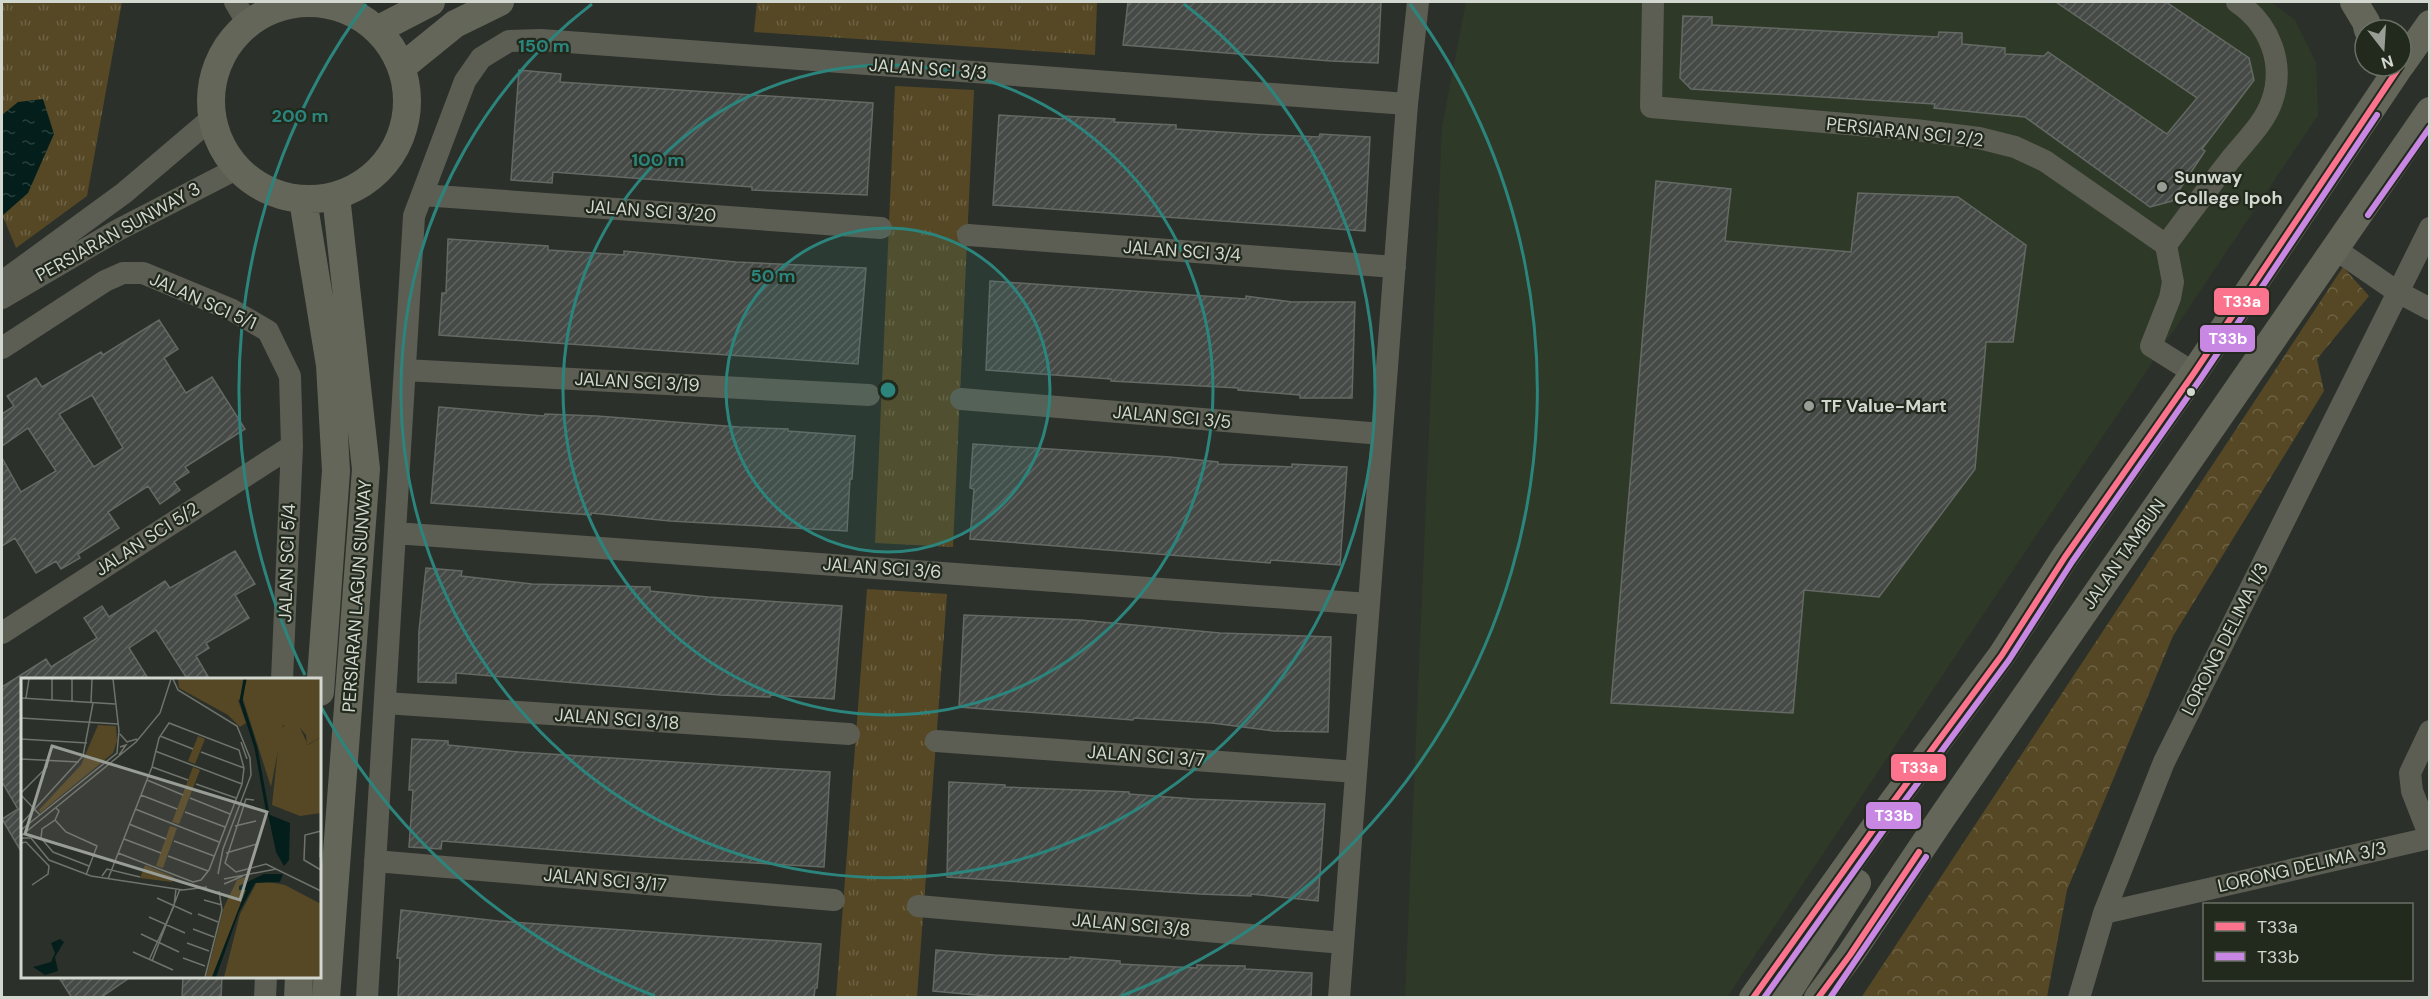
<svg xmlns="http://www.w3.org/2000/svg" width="2431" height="999" font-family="'DM Sans',sans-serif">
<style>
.built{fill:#2f3928}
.forest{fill:url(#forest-crowns)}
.park{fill:url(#park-tufts)}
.water{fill:url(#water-ripples)}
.building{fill:url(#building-hatch);stroke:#646964;stroke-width:1.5;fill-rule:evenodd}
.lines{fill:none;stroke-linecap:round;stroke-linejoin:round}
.minor{stroke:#5c5e54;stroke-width:22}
.major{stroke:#64665a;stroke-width:28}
.bus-1-casing{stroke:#22291d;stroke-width:10}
.bus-2-casing{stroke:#22291d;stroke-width:10}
.bus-1{stroke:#fc738d;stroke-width:6}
.bus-2{stroke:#c787e3;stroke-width:6}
.ring{fill:none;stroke:#2c857d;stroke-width:3}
.poi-dot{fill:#989d95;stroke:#22291d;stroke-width:2}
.bus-dot{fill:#d2d7cf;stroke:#22291d;stroke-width:2}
.labels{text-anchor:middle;stroke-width:4.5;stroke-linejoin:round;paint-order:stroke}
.street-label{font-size:18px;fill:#d2d7cf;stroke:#22291d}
.poi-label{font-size:18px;font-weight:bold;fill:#d2d7cf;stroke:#22291d;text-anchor:start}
.inset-river{fill:none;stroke:#041f1b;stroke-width:3}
.inset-road{fill:none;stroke:#6e736c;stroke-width:1.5}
.view{fill:#989d95;fill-opacity:0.15;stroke:#989d95;stroke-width:3}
.inset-edge{fill:none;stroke:#d2d7cf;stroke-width:3}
.centre{fill:#2c857d;stroke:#22291d;stroke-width:3}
.ring-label{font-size:18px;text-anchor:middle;font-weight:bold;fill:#2c857d;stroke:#22291d;stroke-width:4.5;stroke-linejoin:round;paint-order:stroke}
.line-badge{stroke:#22291d;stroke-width:2}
.badge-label{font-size:16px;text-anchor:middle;font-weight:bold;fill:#fff}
</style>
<defs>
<pattern id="forest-crowns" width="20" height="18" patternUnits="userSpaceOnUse" patternTransform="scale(1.5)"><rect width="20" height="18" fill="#564825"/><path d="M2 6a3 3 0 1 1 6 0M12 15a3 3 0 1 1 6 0" fill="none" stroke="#6d6244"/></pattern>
<pattern id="park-tufts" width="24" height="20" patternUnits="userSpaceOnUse" patternTransform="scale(1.5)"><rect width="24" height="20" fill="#564825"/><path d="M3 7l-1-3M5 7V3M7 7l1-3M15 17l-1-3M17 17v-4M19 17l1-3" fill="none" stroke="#6d6244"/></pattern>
<pattern id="water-ripples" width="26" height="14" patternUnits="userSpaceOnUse" patternTransform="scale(1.5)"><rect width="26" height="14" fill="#041f1b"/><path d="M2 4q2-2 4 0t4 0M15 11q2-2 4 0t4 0" fill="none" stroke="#283f3b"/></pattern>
<pattern id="building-hatch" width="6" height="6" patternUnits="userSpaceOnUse" patternTransform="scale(1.5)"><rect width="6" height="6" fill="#464a46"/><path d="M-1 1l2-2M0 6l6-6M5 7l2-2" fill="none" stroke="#606360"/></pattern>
</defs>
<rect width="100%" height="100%" fill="#2c302a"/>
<path class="built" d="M1466,2H2271L2295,20L2316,63L2318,115L1727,997L1405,998L1442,127Z"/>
<path class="forest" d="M2343,267L2369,296L2317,359L2324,391L2173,636L2067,890L2047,997L1861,998Z"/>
<path class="park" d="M2,2H122L87,196L16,248L2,214Z
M757,2H1097L1095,55L754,32Z
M895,86L974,90L953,547L875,543Z
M867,589L947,594L917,997L836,998Z"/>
<path class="water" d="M43,99L54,134L28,193L2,216V115L18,102Z"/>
<path class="building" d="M1128,2H1381L1378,63L1331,61L1123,45Z
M2056,2H2166L2249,58L2254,80L2202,149L2205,151L2172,201L2150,207L2025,117L1934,108L1935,104L1691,89L1680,78L1683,16L1712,17V25L1938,37L1939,32L1962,33V44L2005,48V54L2044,56L2048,52L2167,134L2197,98Z
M519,70L561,74L560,82L873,103L867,195L752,190V187L553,172L552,183L511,180Z
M999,115L1063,119V116L1115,119L1114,122L1176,125V129L1252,134L1319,137L1320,134L1370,137L1365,231L993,205Z
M1656,181L1731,189L1725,241L1851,252L1858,193L1958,197L2026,245L2013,342H1986L1975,469L1879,597L1804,590L1793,713L1611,703Z
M448,239L548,246V250L624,255V251L736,262L866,268L858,364L439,335L442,293H446Z
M990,281L1246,299V296L1292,302H1355L1352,398H1300V395L1238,390V388L1111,381V379L986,370Z
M159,320L178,349L164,358L186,393L212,377L245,429L185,467L189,472L174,482L180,490L160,504L148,486L108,512L119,528L78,554L80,558L61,569L56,561L36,573L15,538L2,546V458L21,492L56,471L28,428L2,446V414L14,406L7,396L36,378L42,387L101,352L103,355ZM92,395L123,448L94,467L59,414Z
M439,407L544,416L545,414L597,416L739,427L788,429V431L855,436L852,479H850L847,531L670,521L591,513V515L431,503Z
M973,444L1170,457L1218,462V464L1292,467V464L1347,467L1340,565L1271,560L1270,563L970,539L974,489L970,488Z
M235,551L255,584L235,595L249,618L206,643L209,648L196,656L210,680H188L156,630L129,648L149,680H22V853L2,819L18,809L2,782V687L46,659L51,667L97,638L84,618L102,606L109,617L165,581L170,588Z
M426,568L462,571L461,576L532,584L650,587V591L708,597L842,606L834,699L770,695V697L720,695L456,673V683L418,682L419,631Z
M964,615L1080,620L1220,633L1331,637L1328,732L1274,731L1212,723L1134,718L1133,720L959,707Z
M412,739L448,741V745L519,752L830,772L824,867L647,857L442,841L441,849L409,847L413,790H409Z
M949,782L1005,785V787L1129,792V794L1194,799L1325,804L1318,901L1251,894V896L1200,894L947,877Z
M401,910L498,921L821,944L817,988H815L814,998H398L400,958H397Z
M936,950L994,955L1070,959V957L1120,961V964L1197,968V965L1245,966V969L1312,973L1311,998H1009L933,991Z
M58,976H132L100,998H72Z
M183,976H222L221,998H182Z"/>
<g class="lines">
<path class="minor" d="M235,2L248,24
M298,2L300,3
M1653,2L1651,107L1915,130L1979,138L2015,147L2045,161L2166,245
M422,195L881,228
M968,235L1395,267
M2166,245C2186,218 2206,191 2227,164C2241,145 2264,125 2272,101C2285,64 2270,24 2237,2
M2166,245L2173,282L2170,298L2151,346L2194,373
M2335,249L2396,291L2430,309
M2,282L124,193L211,119
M2,298L118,230L236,169
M2,348L105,281L123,273H143L232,310L268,331L290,376L292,446L282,680
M405,370L869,395
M961,399L1382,434
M395,533L1369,604
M2,633L292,446
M385,703L849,734
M2430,731L2410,773L2412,791L2430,837
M936,741L1356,772
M375,861L834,900
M918,906L1343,943
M2104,913L2430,838
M265,998L266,976
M367,998L414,216L465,81L481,58L509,41L541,40L1407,104
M1339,998L1407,104L1418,2
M2079,998L2104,913L2164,762L2430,228"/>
<path class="major" d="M2354,2L2366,22L2368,30
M211 101a98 98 0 1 1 196 0a98 98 0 1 1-196 0Z
M377,30L431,2
M2401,65L2430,24
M402,67L455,24L500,2
M303,200L330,365L336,471L320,692
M298,998L299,976
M326,998L366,469L336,196
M1753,998L1893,802L2002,655L2065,557L2194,373L2400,66
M1784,998L1857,883
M1818,998L1850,955L1941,819L2430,111"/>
<g class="bus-1-casing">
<path id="bus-1" d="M1753,998L1893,802L2002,655L2065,557L2194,373L2400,66
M1818,998L1850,955L1919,852"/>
</g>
<g class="bus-2-casing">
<path id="bus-2" d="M2368,215L2430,127
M1764,998L1900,807L2009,660L2072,562L2201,378L2377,115
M1830,998L1926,857"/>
</g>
<use href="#bus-1" class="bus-1"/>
<use href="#bus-2" class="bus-2"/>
</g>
<circle cx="888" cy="390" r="162" fill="#2c857d" fill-opacity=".12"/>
<g class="ring">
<circle cx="888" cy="390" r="162"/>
<circle cx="888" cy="390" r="325"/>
<path d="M1184 4A487 487 0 1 1 592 4"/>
<path d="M655 996A649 649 0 0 1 320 705M305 675A649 649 0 0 1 366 4M1410 4A649 649 0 0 1 1121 996"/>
</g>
<g class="poi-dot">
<circle cx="2162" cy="187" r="6"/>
<circle cx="1809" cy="406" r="6"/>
</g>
<circle class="bus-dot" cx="2191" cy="392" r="5"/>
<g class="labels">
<g class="street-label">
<text transform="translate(928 69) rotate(4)" y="6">JALAN SCI 3/3</text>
<text transform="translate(1905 132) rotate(6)" y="6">PERSIARAN SCI 2/2</text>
<text transform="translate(651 211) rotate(4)" y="6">JALAN SCI 3/20</text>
<text transform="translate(118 232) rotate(-29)" y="6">PERSIARAN SUNWAY 3</text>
<text transform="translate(1182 251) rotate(4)" y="6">JALAN SCI 3/4</text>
<text transform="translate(203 301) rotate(24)" y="6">JALAN SCI 5/1</text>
<text transform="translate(637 382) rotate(3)" y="6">JALAN SCI 3/19</text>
<text transform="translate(1172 417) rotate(5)" y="6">JALAN SCI 3/5</text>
<text transform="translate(147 539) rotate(-33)" y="6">JALAN SCI 5/2</text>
<text transform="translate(2124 554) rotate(-55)" y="6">JALAN TAMBUN</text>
<text transform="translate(287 563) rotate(-88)" y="6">JALAN SCI 5/4</text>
<text transform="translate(882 568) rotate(4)" y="6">JALAN SCI 3/6</text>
<text transform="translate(357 596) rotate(-86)" y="6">PERSIARAN LAGUN SUNWAY</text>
<text transform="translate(2225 639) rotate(-63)" y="6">LORONG DELIMA 1/3</text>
<text transform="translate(617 719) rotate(4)" y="6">JALAN SCI 3/18</text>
<text transform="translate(1146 756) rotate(4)" y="6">JALAN SCI 3/7</text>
<text transform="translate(2302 867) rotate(-13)" y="6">LORONG DELIMA 3/3</text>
<text transform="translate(605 880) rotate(5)" y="6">JALAN SCI 3/17</text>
<text transform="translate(1131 925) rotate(5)" y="6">JALAN SCI 3/8</text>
</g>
<g class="poi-label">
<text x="2174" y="183">Sunway<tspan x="2174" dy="21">College Ipoh</tspan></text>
<text x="1821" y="412">TF Value-Mart</text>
</g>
</g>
<g transform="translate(21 678)">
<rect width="300" height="300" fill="#2c302a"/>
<path d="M265,45L279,50L287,67L300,59V135L279,138L251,127L259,53ZM77,47L95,48L96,63L92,75L19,135L18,132L60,87ZM237,202L264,207L300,226V299H203L219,236Z" fill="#564825"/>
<path d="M157,1H223L221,16L226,1H300V59L286,67L285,57L279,50L262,47L250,109L222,21L217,22L225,45L219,49L207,37L158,10ZM177,58L184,61L174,86L167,83ZM172,89L179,92L158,146L151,144ZM149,148L156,150L142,190L135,188ZM124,187L153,199L151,204L119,200ZM224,199L225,212L191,299H185L203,229L216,202Z" fill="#564825"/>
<path d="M247,136L269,145L268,182L263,188L255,174ZM243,196H262L259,204L234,205L218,234L195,299H191L225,212H218V208ZM39,261L43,264L34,279L37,293L24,297L12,289L30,284L34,275L30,265Z" fill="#041f1b"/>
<path class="inset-river" d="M224,1L220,23L235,70L247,136"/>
<path class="inset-road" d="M152,1L157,12L216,48L229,80L230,97L202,171L197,196M0,20L94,26M5,20L8,1M31,22V1M51,24V1M70,25L71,1M0,40L97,46M99,56L106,64L116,61M139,58L172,71M0,61L66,65M220,64L226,81M134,73L221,106M180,74L223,90M98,77L105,67L99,69M0,81L58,84M131,89L167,102M126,102L162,117M175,106L215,120M0,115L26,89L27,82M0,117L19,137M120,117L156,131M169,120L209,136M233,122L225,121L204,185L215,194L245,186L255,191M35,130L38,133L34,142L21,151L20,160L32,174L68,188M114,131L198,164M164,134L204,149M34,142L45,154L76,168L65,197M0,146L62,78L72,25M108,146L145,161M214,148L235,143M0,152L96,75L98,53L92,1M300,153L284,157L283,182L300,192M0,158L115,64L139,35L150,1M0,160H10L28,182L70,198L162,212L186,209M103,161L140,175M153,163L193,178M0,165L5,164L28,188L27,196L11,207M205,175L236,166M147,178L187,193M299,179L300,158M81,198L86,191L119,199M87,201L131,89L138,60L148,45L218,72L223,90L221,106L188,192L180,202L172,204L97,175M203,201L255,191L300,213M203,206L222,198M136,220L171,236M183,222L201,227M177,236L197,244M128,239L164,255M172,251L193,259M120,256L158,274M166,265L188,273M112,274L152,292M162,280L184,288M128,282L153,228L155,211M131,283L159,211M184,299L201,232L198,213"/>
<path class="view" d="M31,68L246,134L219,222L4,156Z"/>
<rect width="300" height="300" class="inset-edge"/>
</g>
<circle cx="888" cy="390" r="9" class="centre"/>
<g class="ring-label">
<text x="544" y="52">150 m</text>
<text x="300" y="122">200 m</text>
<text x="658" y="166">100 m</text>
<text x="773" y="282">50 m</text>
</g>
<g class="line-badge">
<rect x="2213" y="287" width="57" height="29" rx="6" fill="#fc738d"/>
<rect x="2199" y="324" width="57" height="29" rx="6" fill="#c787e3"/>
<rect x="1890" y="753" width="57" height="29" rx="6" fill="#fc738d"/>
<rect x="1865" y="801" width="57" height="29" rx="6" fill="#c787e3"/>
</g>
<g class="badge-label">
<text x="2242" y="307">T33a</text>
<text x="2228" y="344">T33b</text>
<text x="1919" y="773">T33a</text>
<text x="1894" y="821">T33b</text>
</g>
<rect width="2431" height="999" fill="none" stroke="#d2d7cf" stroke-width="6"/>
<rect x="2203" y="903" width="210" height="78" fill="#22291d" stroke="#686f64" stroke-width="1.5"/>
<rect x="2215" y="922" width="30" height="9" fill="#fc738d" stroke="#686f64" stroke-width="1.5"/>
<text x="2257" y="933" font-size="18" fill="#d2d7cf">T33a</text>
<rect x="2215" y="952" width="30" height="9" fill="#c787e3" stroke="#686f64" stroke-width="1.5"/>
<text x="2257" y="963" font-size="18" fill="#d2d7cf">T33b</text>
<g transform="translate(2383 48) rotate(163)"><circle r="28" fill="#22291d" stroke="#686f64" stroke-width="1.5"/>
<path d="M0-4.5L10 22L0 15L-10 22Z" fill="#989d95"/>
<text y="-9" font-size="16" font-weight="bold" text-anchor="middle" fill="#d2d7cf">N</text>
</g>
</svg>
